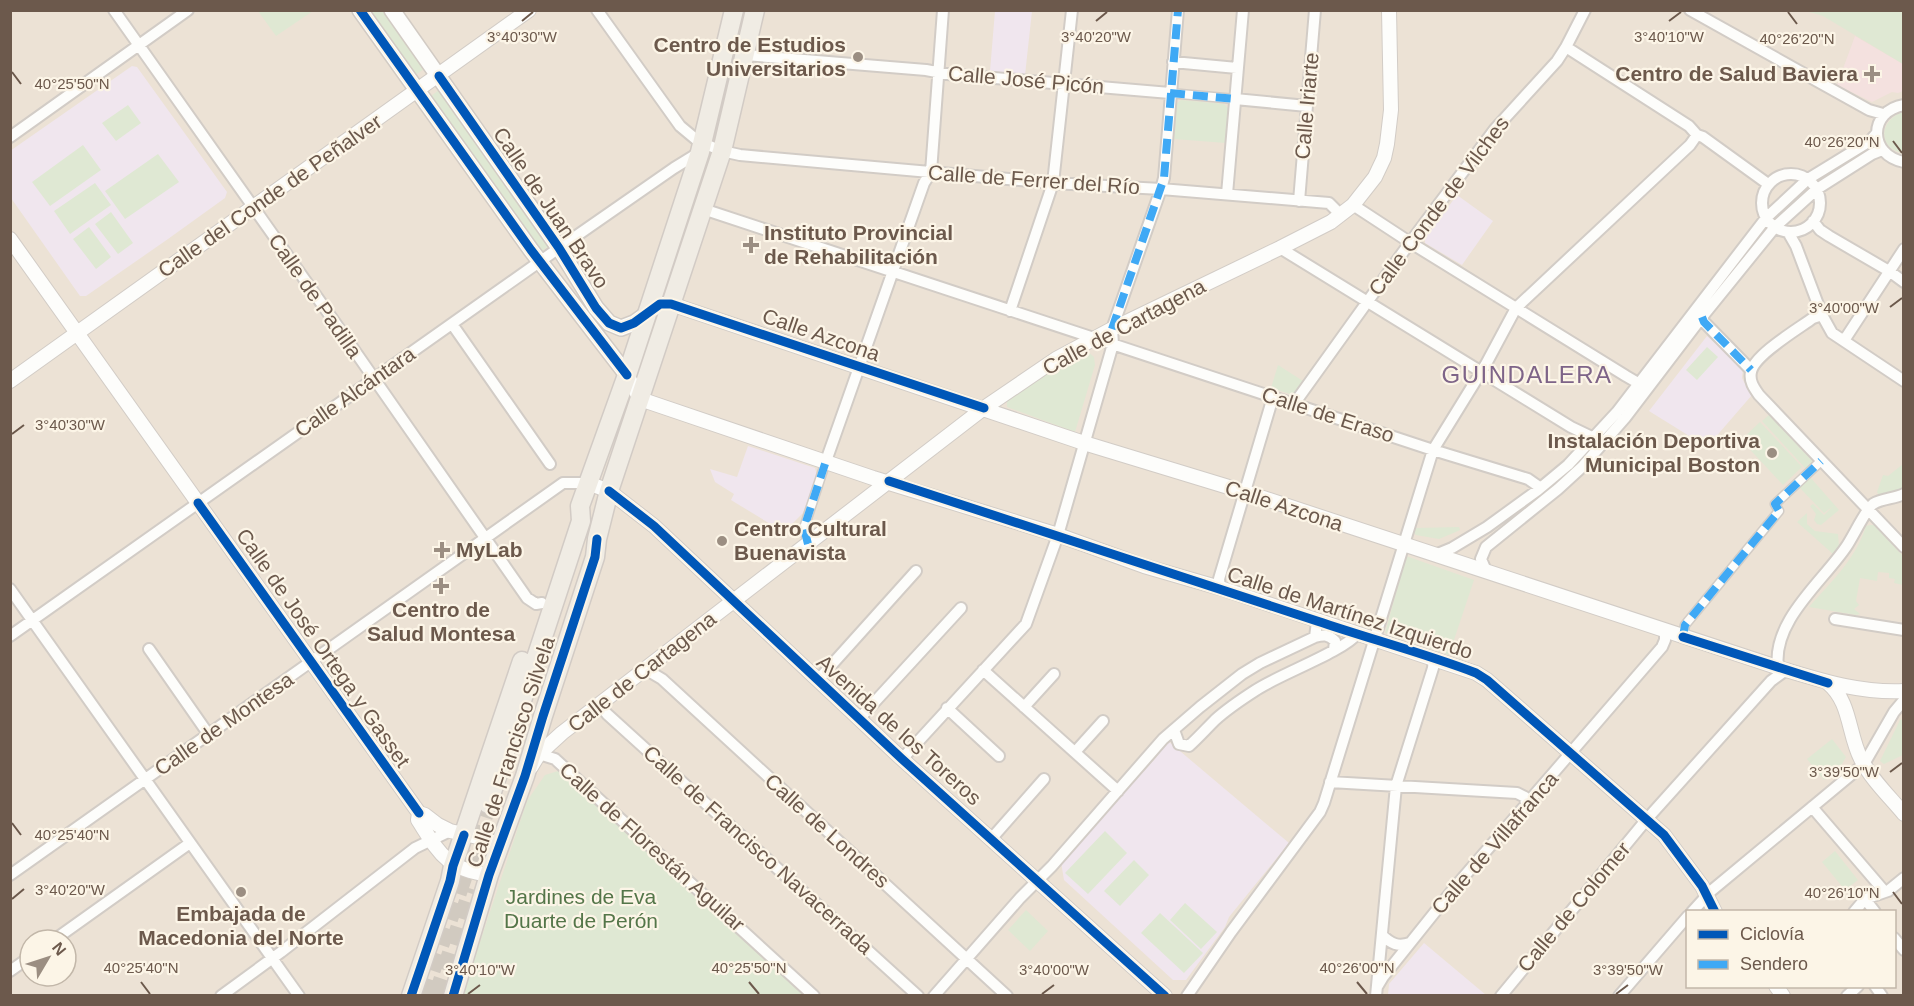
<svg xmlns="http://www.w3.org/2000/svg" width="1914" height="1006" font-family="Arial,sans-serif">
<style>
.residential{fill:#ece2d5;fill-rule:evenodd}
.education{fill:#f0e6ee}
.medical{fill:#f4e1df}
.green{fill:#dfe8d3}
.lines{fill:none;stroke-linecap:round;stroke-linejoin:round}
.primary-tunnel{stroke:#d1cac0;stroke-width:18;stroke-dasharray:18 9;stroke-linecap:butt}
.pedestrian-casing{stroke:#d2ccc6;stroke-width:11}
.minor-casing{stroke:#d2ccc6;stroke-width:14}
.tertiary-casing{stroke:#d2ccc6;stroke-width:16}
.secondary-casing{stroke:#d2cbc4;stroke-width:18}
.primary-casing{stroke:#d2cbc5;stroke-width:21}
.pedestrian{stroke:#fdfdfb;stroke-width:8}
.minor{stroke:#fdfdfb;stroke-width:10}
.tertiary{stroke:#fdfdfb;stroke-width:14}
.secondary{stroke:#fdfdfb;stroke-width:15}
.primary{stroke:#f0ece4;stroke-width:18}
.quiet{stroke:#3fa9f5;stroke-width:8;stroke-dasharray:15 8;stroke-linecap:butt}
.cycleway-casing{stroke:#fcf5e7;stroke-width:13}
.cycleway{stroke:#0057b8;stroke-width:9}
.ticks{fill:none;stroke:#6c594c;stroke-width:2}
.poi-dot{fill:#9b8e82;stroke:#fcf5e7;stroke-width:2}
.labels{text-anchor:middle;stroke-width:4.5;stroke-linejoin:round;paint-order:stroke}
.poi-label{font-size:21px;font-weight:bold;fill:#6c594c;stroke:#fcf5e7;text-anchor:end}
.street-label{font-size:21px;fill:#6c594c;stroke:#fcf5e7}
.park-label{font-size:21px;fill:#547649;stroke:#fcf5e7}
.quarter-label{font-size:24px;letter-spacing:1.5px;fill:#7e6488;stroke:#fcf5e7}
.ticks-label{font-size:15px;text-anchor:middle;fill:#6c594c;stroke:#fcf5e7;stroke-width:4.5;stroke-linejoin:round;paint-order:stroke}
</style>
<rect width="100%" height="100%" fill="#f3efe7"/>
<path class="residential" d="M10,11H1903V995H11ZM1688,912H1894V986H1688ZM30,940H66V976H30Z"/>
<path class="education" d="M995,11H1032L1025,75L990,71Z
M132,66L137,67L227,192L225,198L168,239L86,296H80L11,198L10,151Z
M1457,195L1493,221L1462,265L1425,243V238Z
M1707,336L1743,369L1742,378L1746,386L1752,395L1707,447L1649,411Z
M748,446L815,468L817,475L803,513L787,529L772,525L731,500L734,494L715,482L710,469L737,477Z
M1168,741L1289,843L1229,917L1225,927L1186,980H1173L1064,880L1061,862L1154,760Z
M1424,943L1486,995H1388L1389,984Z"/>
<path class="medical" d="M1855,36L1903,64V91L1898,93L1892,92L1872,102L1837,85Z"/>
<path class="green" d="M258,11V10L313,11L276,36Z
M369,11H387L427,67L414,76Z
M1806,11H1903V64L1823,16Z
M439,90H443L550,245L542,251L538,250L432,101L431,96Z
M1181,100L1224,104L1229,109L1226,143L1174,139L1176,104Z
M128,105L141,123L116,141L102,123Z
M1900,113H1903V153C1879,149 1878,123 1900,113Z
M83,145L101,170L50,206L32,182Z
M158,154L179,182L125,219L105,191Z
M95,183L111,205L70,234L54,211Z
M111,212L133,243L118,254L95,224Z
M89,227L111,257L96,269L73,239Z
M1707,347L1718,357L1697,380L1686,370Z
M1087,351L1094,357L1095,365L1075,432L1007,407V400L1080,353Z
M1278,365L1303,381L1293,395L1271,388Z
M1769,415L1814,463L1807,470L1762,421Z
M1760,422L1802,467L1783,485L1741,440Z
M1903,464V487L1897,491L1879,495L1877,492L1883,475L1888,476Z
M1810,477L1839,510L1821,525L1817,524L1814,520L1816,514L1810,506L1813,504L1824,515L1833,506L1824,513L1799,487Z
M1807,513V524L1815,531L1838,534L1839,547L1833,554L1797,522Z
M1870,525H1874L1903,556V585L1894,583L1895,579L1889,578V573L1878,572L1877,581L1860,578L1856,601L1859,605L1854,609L1860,614L1856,615L1809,607C1831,582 1856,559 1866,526Z
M1459,527L1460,530L1458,531L1439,539L1416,535L1413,532L1416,528Z
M1406,556L1474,580L1449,655L1385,633Z
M1903,719V755L1884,764L1880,761L1900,720Z
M1832,739L1846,757L1842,764L1824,780L1807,759Z
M558,771L803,995L462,996L527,801L545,775Z
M1105,831L1127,853L1088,894L1065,873Z
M1835,851L1858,880L1845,890L1822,862Z
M1134,860L1149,875L1120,906L1104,891Z
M1185,903L1217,932L1201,949L1170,920Z
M1026,910L1048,931L1030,951L1008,930Z
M1160,913L1203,953L1184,973L1141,933Z"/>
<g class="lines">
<path class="primary-tunnel" d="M423,996L488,804
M437,996L472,889"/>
<g class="pedestrian-casing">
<path id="pedestrian" d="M1170,93L1235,99
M808,544L804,528L826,461
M1683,637L1685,625L1779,511L1775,504L1821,461"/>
</g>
<g class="minor-casing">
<path id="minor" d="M114,10L336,324L527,598L536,604L542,603
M597,10L680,126L698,141L722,151L740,155L1053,183L1161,189L1329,203L1341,215
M1690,10L1869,110L1883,114
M1566,47L1689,126L1697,135L1703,137L1768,184
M745,55L926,70L947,74L1170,93
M1173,62L1237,68
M1235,99L1307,106
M1904,105C1868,111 1868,155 1904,162
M10,137L188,10
M1762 203a29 29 0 1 1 58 0a29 29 0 1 1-58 0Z
M1227,194L1243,10
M1299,201L1315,10
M1353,205L1411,243L1626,376L1638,383L1644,384
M703,209L1433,450L1528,479L1538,486V490
M1813,221L1820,230L1829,236L1889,271L1904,282
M1788,232L1796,246L1822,315L1832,333L1904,381
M1280,248L1571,427L1594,438
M1010,311L1053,183L1072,10
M1822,315L1813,318C1798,329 1754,355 1751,372C1749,381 1754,388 1759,395L1904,547
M1702,317L1704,322L1751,370
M452,324L550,464
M1843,340L1847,336L1904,249
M1294,404L1406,248L1495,129L1557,61L1566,47L1585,10
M826,461L924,183L931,172L943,10
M1435,555L1452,548L1487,527L1538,490L1568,465L1617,412L1766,218L1808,179L1870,141L1876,134
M1486,571L1481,559L1486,547L1558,489L1582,467L1625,418L1702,317L1775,227L1817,189L1872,154L1882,150
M1220,588L1219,579L1273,397
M10,589L299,996
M1835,619L1904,630
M10,636L559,248L674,168L700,152
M1315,637C1323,635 1328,634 1335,641L1334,650
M149,649L209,735
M1778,667C1772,621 1823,581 1846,547C1853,537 1866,509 1873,504C1882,498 1894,499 1904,494
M645,669L662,679L1007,996
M983,670L1118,791
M818,680L916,571
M599,704L607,714L918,996
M1024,707L1054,674
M947,708L999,756
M859,719L961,608
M1174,730L1179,744L1189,746C1198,738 1206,729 1215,720C1227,709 1242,699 1256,690C1278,675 1344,651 1357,634
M1075,752L1103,721
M539,754L555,759L814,996
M902,759L1026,624L1058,535L1113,344L1112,329L1161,189L1164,178L1178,10
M1330,782L1517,793L1525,797L1526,804
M1812,807L1885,892
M992,838L1044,779
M10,875L563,483H588
M1865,899L1875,912
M1692,912L1711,891L1864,764L1894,712L1904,700
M1854,912L1865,899L1888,891L1904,878
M1382,935C1391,944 1398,947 1410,943
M1894,938L1904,950
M54,940L190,843
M10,971L30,957
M1875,986L1882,996
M1377,987L1383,977L1455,887L1662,647L1665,640V631
M221,996L281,952L415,848L450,831
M934,996L1020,898L1052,866L1163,739L1200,707L1242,674L1260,663L1315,637L1317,622
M1187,996L1231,932L1320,812L1324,803L1433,450L1486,364L1516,308L1690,145L1697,135
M1376,996L1396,786L1433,668L1434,658
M1501,996L1647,819L1771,681L1786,670
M1619,996L1688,916
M1847,996L1858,986"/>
</g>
<g class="tertiary-casing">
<path id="tertiary" d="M10,239L419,813L418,820C440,854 446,869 489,875
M648,313L660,304H671L1084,443L1245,492L1786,670C1826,682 1861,693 1904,691
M627,375L640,399L873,478L1058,535L1144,566L1220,588L1476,673L1487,680L1664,835L1702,886L1715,912
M10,381L529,10
M588,483L609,491L654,526L902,759L1165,996
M1828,683C1851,702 1848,734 1861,759C1871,779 1889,796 1904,814
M531,767L539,754L562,733L984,408L1056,359L1112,329L1280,248L1331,222L1353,205L1375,177L1384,158L1387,144L1391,110L1389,10
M419,813L425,815L438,825L450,831L482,838L499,845
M1776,986L1783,996"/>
</g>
<g class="secondary-casing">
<path id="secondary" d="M360,10L531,250L627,375
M392,10L559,248L596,308L609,323L621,328L634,323L648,313"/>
</g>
<g class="primary-casing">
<path id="primary" d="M488,804L581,521L580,506L627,375L700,152L734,10
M411,996L450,881L453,866L473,806L522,661
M453,996L489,875L525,776L543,716L595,557L597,539L609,491L722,151L755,10"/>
</g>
<use href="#pedestrian" class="pedestrian"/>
<use href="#minor" class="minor"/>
<use href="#tertiary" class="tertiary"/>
<use href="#secondary" class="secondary"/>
<use href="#primary" class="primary"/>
<path class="quiet" d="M1170,93L1235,99
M1702,317L1704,322L1751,370
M1112,329L1164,178L1178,10
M808,544L804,528L826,461
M1683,637L1685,625L1779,511L1775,504L1821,461"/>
<g class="cycleway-casing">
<path id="cycleway" d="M360,10L531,250L627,375
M439,76L559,248L596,308L609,323L621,328L634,323L660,304H671L984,408
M889,481C1032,527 1174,575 1317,621C1370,639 1424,653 1476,673L1487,680L1664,835L1702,886L1715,912
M609,491L654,526L902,759L1165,996
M198,503L419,813
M1683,637L1828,683
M411,996L450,881L453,866L464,835
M453,996L489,875L525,776L543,716L595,557L597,539"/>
</g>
<use href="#cycleway" class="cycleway"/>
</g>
<path class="ticks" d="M1788,12L1797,24M522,21L533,12M1096,21L1107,12M1669,21L1681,12M12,72L21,84M1893,141L1902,153M1890,307L1902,298M12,434L24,425M1890,772L1902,763M12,823L21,835M1893,892L1902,904M12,899L24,889M141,982L150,994M749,982L759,994M1357,982L1367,994M468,994L480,985M1042,994L1054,985M1616,994L1628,985"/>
<g class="poi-dot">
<circle cx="858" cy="57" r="6"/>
<path d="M1869 65h6v6h6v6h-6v6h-6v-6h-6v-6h6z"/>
<path d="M748 236h6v6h6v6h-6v6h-6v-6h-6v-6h6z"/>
<circle cx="1772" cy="453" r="6"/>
<circle cx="722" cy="541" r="6"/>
<path d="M439 541h6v6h6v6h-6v6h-6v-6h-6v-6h6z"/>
<path d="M438 577h6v6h6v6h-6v6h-6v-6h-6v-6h6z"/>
<circle cx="241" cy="892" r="6"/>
</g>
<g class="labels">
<g class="poi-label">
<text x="846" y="52">Centro de Estudios<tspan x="846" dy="24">Universitarios</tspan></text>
<text x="1858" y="81">Centro de Salud Baviera</text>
<text x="764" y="240" text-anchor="start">Instituto Provincial<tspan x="764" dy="24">de Rehabilitación</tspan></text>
<text x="1760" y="448">Instalación Deportiva<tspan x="1760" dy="24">Municipal Boston</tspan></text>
<text x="734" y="536" text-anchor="start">Centro Cultural<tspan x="734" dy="24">Buenavista</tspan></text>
<text x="456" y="557" text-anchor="start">MyLab</text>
<text x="441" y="617" text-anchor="middle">Centro de<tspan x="441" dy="24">Salud Montesa</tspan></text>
<text x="241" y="921" text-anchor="middle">Embajada de<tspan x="241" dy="24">Macedonia del Norte</tspan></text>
</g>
<g class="street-label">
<text transform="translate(1026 80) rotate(5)" y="7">Calle José Picón</text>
<text transform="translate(1307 106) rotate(-85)" y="7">Calle Iriarte</text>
<text transform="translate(1034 180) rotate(4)" y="7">Calle de Ferrer del Río</text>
<text transform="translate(270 196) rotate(-35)" y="7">Calle del Conde de Peñalver</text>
<text transform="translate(1439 206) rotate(-53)" y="7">Calle Conde de Vilches</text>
<text transform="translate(551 208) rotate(56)" y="7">Calle de Juan Bravo</text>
<text transform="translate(315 296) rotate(55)" y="7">Calle de Padilla</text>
<text transform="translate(1124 327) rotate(-28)" y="7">Calle de Cartagena</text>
<text transform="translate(821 335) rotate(19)" y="7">Calle Azcona</text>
<text transform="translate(355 392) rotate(-35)" y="7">Calle Alcántara</text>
<text transform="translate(1328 415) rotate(18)" y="7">Calle de Eraso</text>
<text transform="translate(1284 506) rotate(18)" y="7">Calle Azcona</text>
<text transform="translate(1350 613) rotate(18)" y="7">Calle de Martínez Izquierdo</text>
<text transform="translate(323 648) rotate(55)" y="7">Calle de José Ortega y Gasset</text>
<text transform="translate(642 672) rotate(-38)" y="7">Calle de Cartagena</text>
<text transform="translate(224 724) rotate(-35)" y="7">Calle de Montesa</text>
<text transform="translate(899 730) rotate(42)" y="7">Avenida de los Toreros</text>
<text transform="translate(511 752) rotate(-72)" y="7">Calle de Francisco Silvela</text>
<text transform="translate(827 831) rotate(42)" y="7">Calle de Londres</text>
<text transform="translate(1495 843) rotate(-49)" y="7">Calle de Villafranca</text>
<text transform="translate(652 847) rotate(42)" y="7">Calle de Florestán Aguilar</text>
<text transform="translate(758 850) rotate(42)" y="7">Calle de Francisco Navacerrada</text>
<text transform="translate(1574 907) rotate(-50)" y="7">Calle de Colomer</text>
</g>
<g class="park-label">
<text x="581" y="904">Jardines de Eva<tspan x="581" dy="24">Duarte de Perón</tspan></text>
</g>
<g class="quarter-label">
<text x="1527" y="383">GUINDALERA</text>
</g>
</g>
<g class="ticks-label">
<text x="522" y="42">3°40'30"W</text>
<text x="1096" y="42">3°40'20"W</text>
<text x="1669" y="42">3°40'10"W</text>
<text x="1797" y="44">40°26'20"N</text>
<text x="72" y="89">40°25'50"N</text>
<text x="1842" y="147">40°26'20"N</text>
<text x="1844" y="313">3°40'00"W</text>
<text x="70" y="430">3°40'30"W</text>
<text x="1844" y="777">3°39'50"W</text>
<text x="72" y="840">40°25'40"N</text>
<text x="70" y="895">3°40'20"W</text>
<text x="1842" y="898">40°26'10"N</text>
<text x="141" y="973">40°25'40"N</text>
<text x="749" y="973">40°25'50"N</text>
<text x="1357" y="973">40°26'00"N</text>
<text x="480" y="975">3°40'10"W</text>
<text x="1054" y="975">3°40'00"W</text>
<text x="1628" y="975">3°39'50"W</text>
</g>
<rect width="1914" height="1006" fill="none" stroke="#6c594c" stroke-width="24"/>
<rect x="1686" y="910" width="210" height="78" fill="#fcf5e7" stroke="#c2b7a9" stroke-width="1.5"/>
<rect x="1698" y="930" width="30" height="9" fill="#0057b8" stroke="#c2b7a9" stroke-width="1.5"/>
<text x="1740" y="940" font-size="18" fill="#6c594c">Ciclovía</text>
<rect x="1698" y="960" width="30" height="9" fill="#3fa9f5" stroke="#c2b7a9" stroke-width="1.5"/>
<text x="1740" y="970" font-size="18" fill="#6c594c">Sendero</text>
<g transform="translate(48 958) rotate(51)"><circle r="28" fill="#fcf5e7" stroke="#c2b7a9" stroke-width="1.5"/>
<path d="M0-4.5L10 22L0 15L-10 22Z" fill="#9b8e82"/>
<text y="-9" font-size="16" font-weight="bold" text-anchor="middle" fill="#6c594c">N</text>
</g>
</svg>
